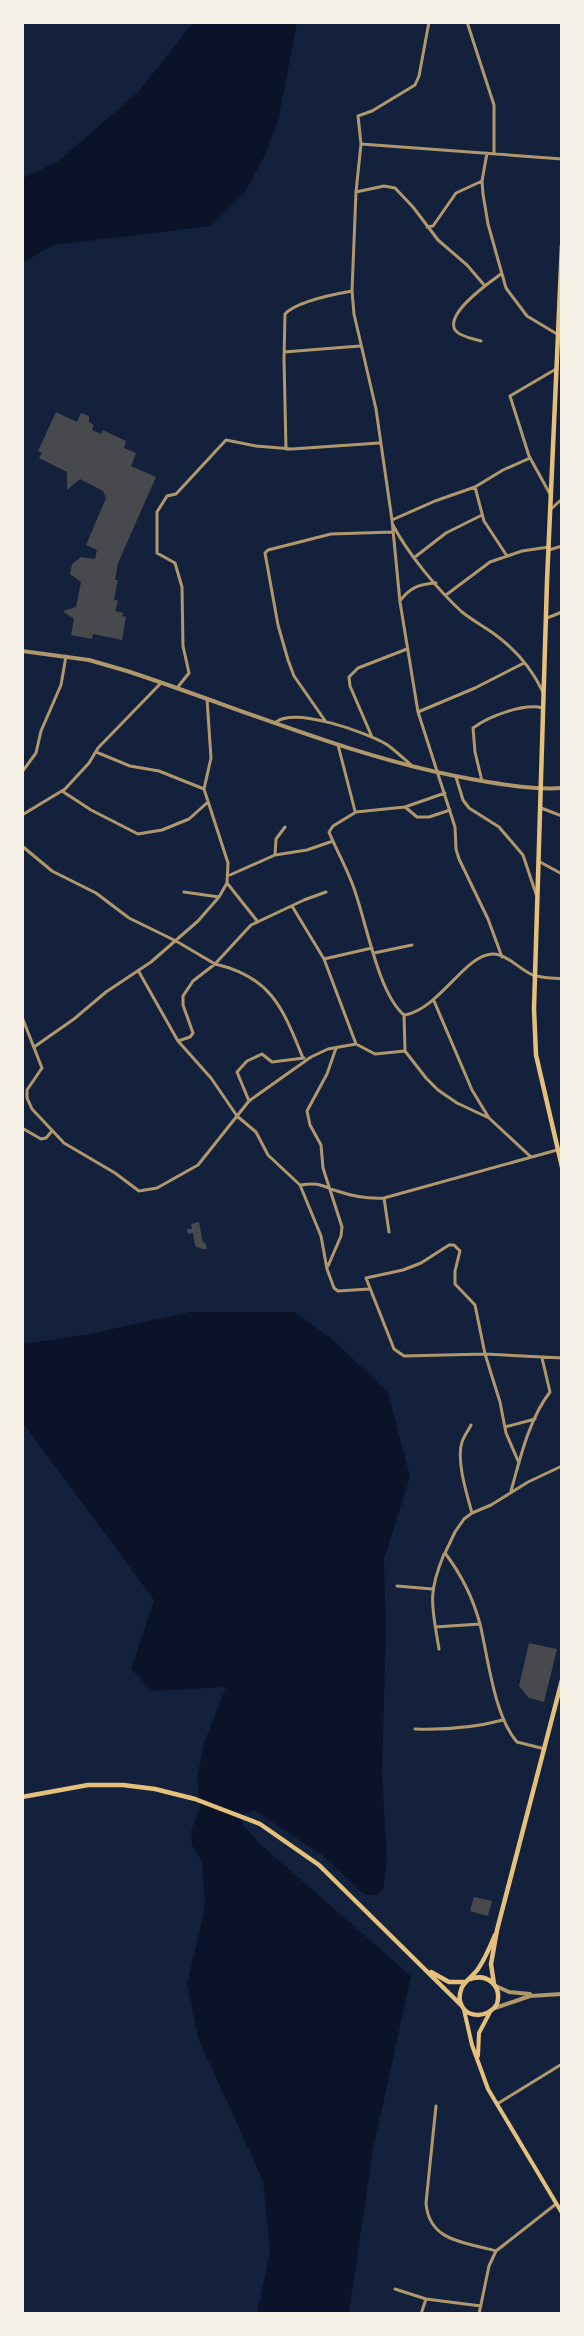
<svg xmlns="http://www.w3.org/2000/svg" width="584" height="2336" font-family="Jost,sans-serif">
<style>
.water{fill:#0b132b}
.building{fill:#48494c}
.lines{fill:none;stroke-linecap:round;stroke-linejoin:round}
.minor{stroke:#b1986c;stroke-width:3}
.tertiary{stroke:#b1986c;stroke-width:4}
.secondary{stroke:#e5c07b;stroke-width:4}
.trunk{stroke:#e5c07b;stroke-width:4.5}
</style>
<rect width="100%" height="100%" fill="#14213d"/>
<path class="water" d="M193,23H297L278,121L264,157L245,192L211,226L54,245L23,262V178L57,162L138,92Z
M190,1312H294L331,1338L388,1392L410,1477L384,1559L386,1632L382,1770L387,1862L383,1889L376,1895H365L322,1855L254,1810L244,1814L241,1820L243,1825L258,1842L411,1976L373,2149L349,2313H257L270,2251L263,2181L198,2038L187,1984L205,1906L202,1862L192,1845L191,1831L200,1807L197,1778L204,1743L226,1687L152,1691L131,1669L154,1600L23,1423V1344L90,1334Z"/>
<path class="building" d="M56,412L77,422L81,413L89,416V422L94,425L92,430L101,434L103,430L126,441L124,448L136,453L131,466L156,477L118,563L115,580H118L114,599L118,601L115,611L123,613L122,616L126,617L122,640L93,634L92,639L71,635L74,619L63,611L76,607L81,582L70,574L72,564L81,557L95,559L97,550L86,545L106,498L103,491L80,479L67,490V472L39,458L42,453L38,451Z
M199,1222L203,1243L205,1242L207,1249H202L195,1246L193,1233L188,1234L187,1229H192L191,1224Z
M529,1643L557,1649L544,1702L529,1698L519,1686Z
M474,1897L492,1901L488,1916L470,1911Z"/>
<g class="lines">
<path class="minor" d="M429,22L419,76L415,85L372,111L358,116L361,144L356,192L352,291L354,314L376,409L392,520L400,602L418,712L455,827L456,849L459,859L488,919L502,957
M467,22L494,105V153
M361,144L562,159
M487,153L482,181L483,194L488,224L506,288L527,316L557,334
M356,192L384,186L395,188L413,207L438,240L467,265L485,286
M427,227L433,226L456,193L482,181
M481,341C474,339 460,337 455,330C445,313 490,282 501,274
M284,352L360,346
M286,449L284,359L285,314C297,301 335,294 352,291
M550,494L529,456L510,396L556,369
M551,509L562,499
M392,520L435,501L475,487
M393,525C408,554 438,590 462,612C472,620 483,626 493,633C514,648 532,669 543,692
M549,550L562,546
M507,556L484,521L475,487L503,470L530,458
M415,557L446,533L482,515
M446,595L490,562L522,551L549,547
M400,601C410,587 420,584 436,583
M547,618L562,612
M177,688L189,673L183,646L182,587L175,563L157,553V512L167,496L176,494L226,440L256,446L292,449L379,443
M418,712L475,688L524,663
M276,722C296,707 365,732 386,744C395,750 403,758 411,765
M326,722L294,676L288,660L278,625L265,553L268,550L331,534L393,532
M372,737L350,686L349,677L358,668L407,649
M338,745L355,811
M96,752L130,766L159,771L204,789
M22,772L36,753L41,731L61,685L66,656
M456,777L463,800L469,808L499,827L523,855L536,894
M482,781L475,752L473,728C489,716 524,703 543,708
M62,791L91,810L138,834L162,830L189,819L208,802
M445,793L405,807L356,812L333,826L329,832C336,849 345,865 352,883C366,918 377,992 404,1015L405,1051L426,1078L438,1090L457,1103L489,1118
M405,807L417,817H429L450,810
M541,808L562,816
M22,815L65,789L89,763L98,748L161,683
M22,846L52,871L96,893L129,918L176,941L215,964L251,925L304,900L326,892
M275,855L276,839L285,827
M540,862L562,874
M230,875L275,855L307,850L333,841
M227,883L258,922
M184,892L219,897
M292,906L324,959L356,1044
M374,953L412,945
M324,959L372,948
M139,972L178,1041L211,1078L237,1116L256,1132L268,1155L300,1185L321,1236L327,1269L334,1288L338,1291L369,1289
M434,1001L472,1090L489,1118L531,1157
M405,1015C440,1008 465,955 492,954C506,953 520,970 533,975C542,978 553,978 562,979
M22,1017L42,1068L27,1090V1098L32,1109L64,1143L115,1173L139,1191L157,1188L198,1165L249,1101L311,1057L328,1049L356,1044L375,1054L405,1051
M178,1041L190,1037L193,1033L183,1005V996L193,981L215,964C272,977 283,1009 303,1058
M34,1047L74,1019L106,992L151,962L198,921L219,897L227,883L228,863L204,789L211,758L207,699
M249,1101L237,1072L247,1061L262,1054L272,1062L304,1058
M22,1128L41,1139L46,1138L52,1131
M301,1185C318,1182 322,1186 337,1191C352,1196 369,1199 384,1198L557,1150
M384,1198L389,1232
M328,1266L341,1236L342,1227L323,1168L321,1145L310,1125L307,1111L327,1074L336,1048
M471,1425C468,1431 464,1436 462,1442C456,1460 467,1495 472,1513
M505,1427L535,1419
M519,1463L506,1433L500,1402L485,1354L475,1305L455,1284V1271L460,1251L454,1245H449L421,1263L403,1270L366,1278L394,1349L404,1356L485,1354L562,1358
M511,1491C520,1459 529,1419 550,1392L542,1358
M397,1586L432,1589
M435,1627L480,1624
M439,1649C432,1605 427,1596 444,1554
M415,1729C446,1730 473,1728 503,1720
M545,1749L517,1742C494,1716 488,1657 480,1624C473,1598 461,1574 445,1553L455,1532L464,1519L472,1513L491,1505L528,1482L562,1466
M497,2104L562,2064
M436,2106L426,2203C429,2242 465,2242 496,2251
M395,2289L426,2299L481,2306
M421,2314L426,2299
M479,2314L489,2266L496,2251L556,2204"/>
<path class="tertiary" d="M22,651L89,660L127,671C240,708 353,758 471,779C501,784 531,790 562,788
M496,1986L509,1992L530,1994
M495,2008L530,1996L562,1994"/>
<path class="secondary" d="M464,2010L472,2045L488,2089L562,2213
M478,2056L479,2033L490,2012"/>
<path class="trunk" d="M562,245L547,581L534,1009L536,1055L562,1167
M22,1797L88,1785H123L155,1789L195,1799L260,1824L319,1865L462,2006
M431,1972L449,1982H464
M470,1979C488,1973 502,1986 497,2004C489,2018 465,2020 460,2001C459,1997 460,1992 462,1987C466,1980 473,1976 478,1969C485,1959 490,1947 495,1935
M494,1984L491,1964L497,1930L562,1680"/>
</g>
<rect width="584" height="2336" fill="none" stroke="#f6f1e7" stroke-width="48"/>
</svg>
